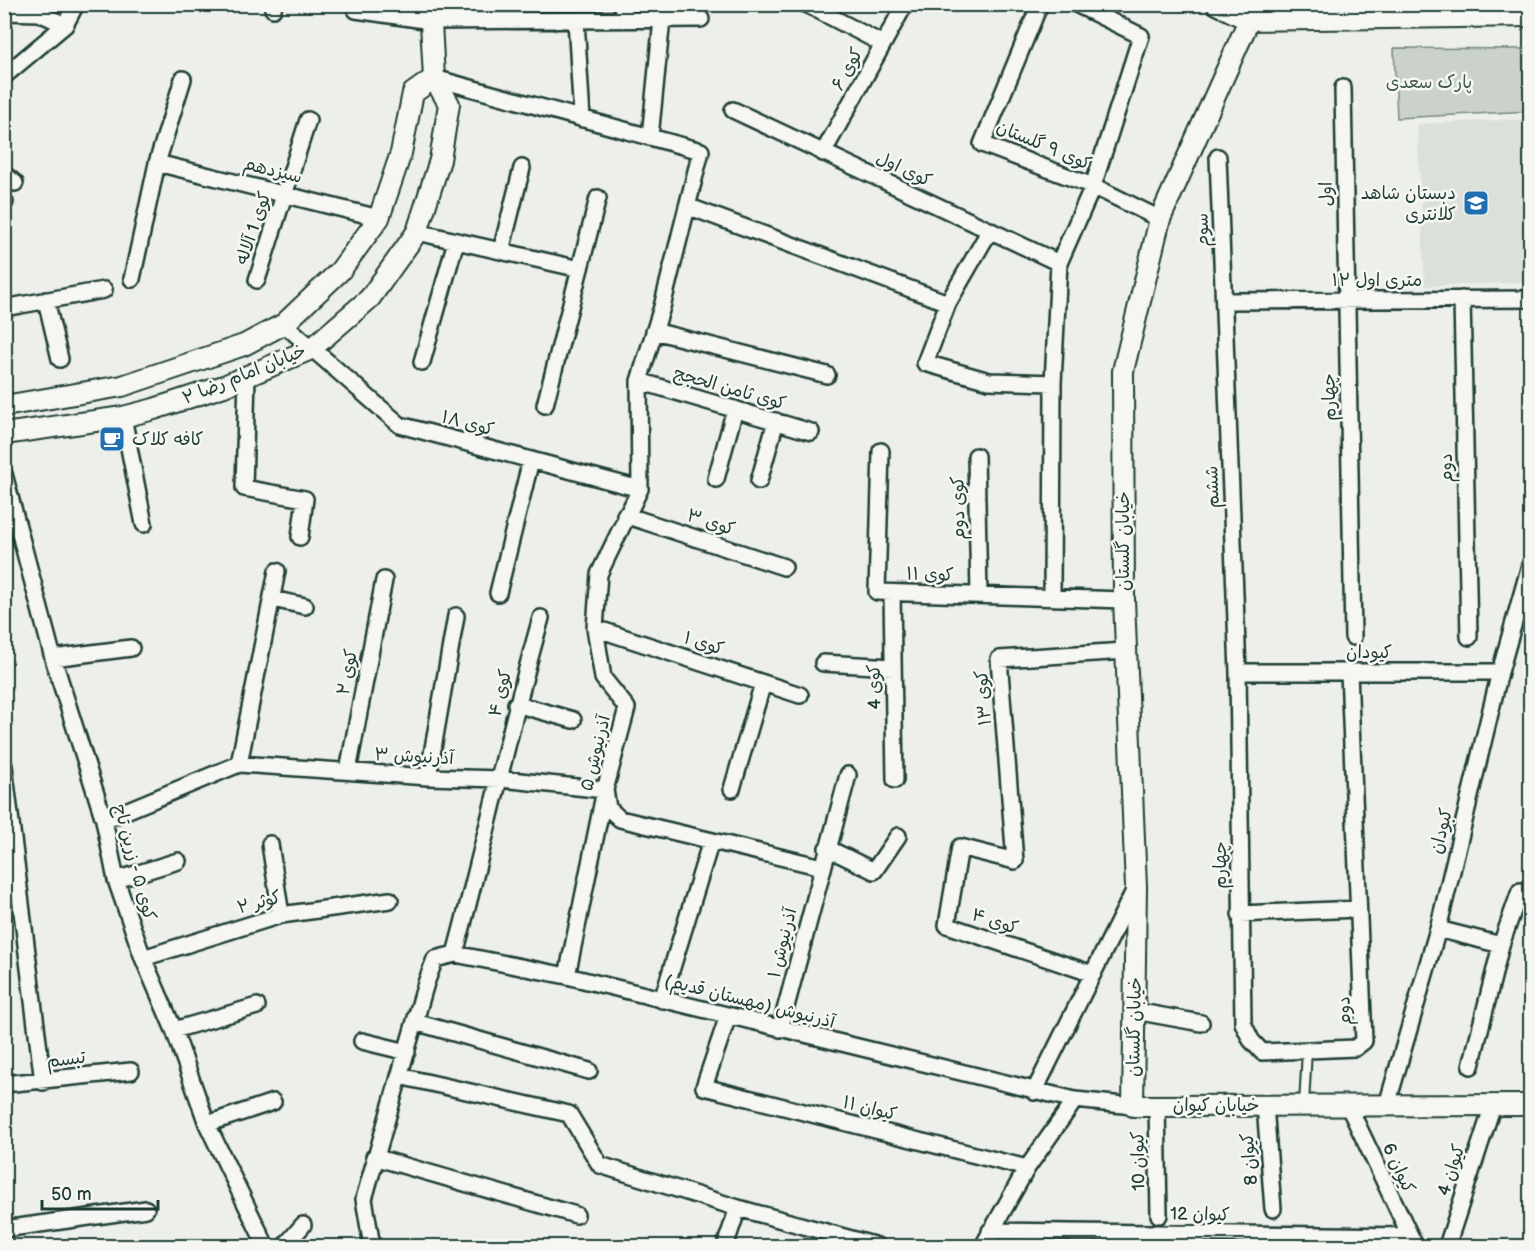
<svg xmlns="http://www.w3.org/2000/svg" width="1535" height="1251" font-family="'Balsamiq Sans','Playpen Sans Arabic',sans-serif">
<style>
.built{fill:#dce0db}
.green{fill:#cbd2cc;stroke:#758880;stroke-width:1.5}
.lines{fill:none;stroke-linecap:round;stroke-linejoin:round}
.service-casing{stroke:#1f3d34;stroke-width:12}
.minor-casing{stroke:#1f3d34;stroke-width:20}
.tertiary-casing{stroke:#1f3d34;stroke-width:24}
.service{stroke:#f6f6f2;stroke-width:8}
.minor{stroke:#f6f6f2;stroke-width:15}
.tertiary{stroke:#f6f6f2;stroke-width:20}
.labels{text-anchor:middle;stroke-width:5;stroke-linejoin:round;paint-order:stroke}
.street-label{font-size:18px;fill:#1f3d34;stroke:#f6f6f2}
.park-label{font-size:18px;fill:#415b52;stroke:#f6f6f2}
.poi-label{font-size:18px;fill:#1f3d34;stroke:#f6f6f2;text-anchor:end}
</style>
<rect width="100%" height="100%" fill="#edefea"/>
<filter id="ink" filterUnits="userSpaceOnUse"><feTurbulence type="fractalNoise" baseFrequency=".0167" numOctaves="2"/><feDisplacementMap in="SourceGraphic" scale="12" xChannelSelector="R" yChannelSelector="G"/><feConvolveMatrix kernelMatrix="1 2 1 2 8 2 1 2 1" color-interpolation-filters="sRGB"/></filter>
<g filter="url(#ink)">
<path class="built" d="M1530,119V282L1425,286L1417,124Z"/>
<path class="green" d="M1394,48L1530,49V111L1397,118Z"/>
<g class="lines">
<g class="service-casing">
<path id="service" d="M1304,1105L1307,1050"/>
</g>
<g class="minor-casing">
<path id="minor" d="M36,4L39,13L65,25
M622,4L624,20
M806,4L883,44
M1040,4L982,144L1093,186L1141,36L1076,4
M273,9L274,4
M356,10L431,21L701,19
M4,12L39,13
M576,20L582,119
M4,76L65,25L76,4
M434,78L701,151L662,307L639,381L640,489L599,574L595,628L603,678L627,708L605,790L567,976
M1343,88L1353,637
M733,110L1059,263
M650,137L662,19
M823,153L905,4
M1218,157L1238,672L1243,1023L1251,1040L1262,1052L1355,1048L1364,1041L1349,672
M157,163L379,218
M4,174L15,183
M4,202H5
M687,206L948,303L990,230
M417,232L580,269
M501,251L522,168
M132,279L157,163L183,79
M257,280L308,120
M1462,299L1469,637
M46,300L60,359
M1224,301L1530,299
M948,303L925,363L989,381L1053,383
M4,308L104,290
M284,324L400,425L640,489
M654,331L827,375
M422,362L456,241
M247,376L244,488L305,499L300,537
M639,381L811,432
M545,405L598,198
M123,417L144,524
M881,451L877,592L1124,600
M976,456L979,595
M4,474L53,658L104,820L116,880L143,958L174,1030L207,1124L266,1246
M716,479L735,409
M759,481L776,421
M625,515L784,567
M498,593L531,460
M892,593L895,780
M1052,598L1053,383L1059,263L1093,186L1160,219
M272,599L305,606
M595,628L800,695
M53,658L131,648
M823,663L893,667
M1238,672H1500
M516,704L573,720
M239,764L277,571
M4,766L43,1082
M348,771L384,580
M428,777L456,616
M732,789L763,683
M104,820L239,764L428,777L501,779L605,790L608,808L620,819L822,867
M270,844L281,915
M827,848L874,871L898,836
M116,880L178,861
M1240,914L1358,909
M1438,929L1501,945L1471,1066
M1501,945L1520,891
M455,954C485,843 509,729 541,618
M143,958L281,915L390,900
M1093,974L947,925L960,847L1015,861L999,659L1126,651
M662,1000L711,841
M1135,1011L1201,1023
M728,1016L704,1087L1027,1168
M415,1022L589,1071
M780,1029L848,775
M174,1030L257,1006
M362,1041L407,1052
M399,1076L569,1114L600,1165L738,1208L877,1246
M4,1084L131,1071
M1034,1092L1135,889
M1157,1105L1159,1215
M1265,1105L1273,1209
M1348,1105L1415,1246
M1387,1105L1438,929L1500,672L1530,565
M207,1124L273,1102
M374,1157L576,1215
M4,1229L146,1209
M990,1231L1410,1236
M285,1246L303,1225
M372,1246L364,1199L426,983L435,959L455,954L567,976L1075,1100
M725,1246L738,1208
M983,1246L1027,1168L1075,1100L1133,1106
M1447,1246L1493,1105"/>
</g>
<g class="tertiary-casing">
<path id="tertiary" d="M1217,4L1249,20L1530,16
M1261,4L1249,20L1160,219L1123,371L1124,600L1136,887L1133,1106L1530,1105
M4,406L122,386L244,345L284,324L340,271L379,218L401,153L413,93L434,78
M4,434L123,417L154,409L224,386L311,349L370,298L417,232L440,160L449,104L434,78L430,4"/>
</g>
<use href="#service" class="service"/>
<use href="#minor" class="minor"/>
<use href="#tertiary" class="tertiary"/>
</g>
</g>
<defs>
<g id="school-square" transform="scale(1.35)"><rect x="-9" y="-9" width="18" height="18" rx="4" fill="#1f6fb2" stroke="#f6f6f2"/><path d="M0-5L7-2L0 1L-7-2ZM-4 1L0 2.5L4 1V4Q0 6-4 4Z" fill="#fff"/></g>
<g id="cafe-square" transform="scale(1.35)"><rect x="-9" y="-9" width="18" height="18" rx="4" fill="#1f6fb2" stroke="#f6f6f2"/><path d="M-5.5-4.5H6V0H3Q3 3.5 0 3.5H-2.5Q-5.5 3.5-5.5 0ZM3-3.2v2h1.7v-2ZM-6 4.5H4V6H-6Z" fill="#fff"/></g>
</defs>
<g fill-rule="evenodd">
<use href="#school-square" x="1476" y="203"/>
<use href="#cafe-square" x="112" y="439"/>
</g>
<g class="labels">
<g class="street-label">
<text transform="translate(847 69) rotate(-61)" y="6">کوی ۶</text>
<text transform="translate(1044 145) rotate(23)" y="6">کوی ۹ گلستان</text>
<text transform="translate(904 169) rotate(25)" y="6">کوی اول</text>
<text transform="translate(273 170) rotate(14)" y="6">سیزدهم</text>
<text transform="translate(1326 194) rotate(-91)" y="6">اول</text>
<text transform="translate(253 228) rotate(-71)" y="6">کوی 1 آلاله</text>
<text transform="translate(1202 230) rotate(-92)" y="6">سوم</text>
<text x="1377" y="286">۱۲ متری اول</text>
<text transform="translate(244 374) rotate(-22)" y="6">خیابان امام رضا ۲</text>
<text transform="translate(730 388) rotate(16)" y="6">کوی ثامن الحجج</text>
<text transform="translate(1329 397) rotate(-91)" y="6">چهارم</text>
<text transform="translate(468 423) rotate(15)" y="6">کوی ۱۸</text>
<text transform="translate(1446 468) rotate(-91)" y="6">دوم</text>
<text transform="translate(1212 487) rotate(-92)" y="6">ششم</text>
<text transform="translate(958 508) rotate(-91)" y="6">کوی دوم</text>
<text transform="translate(711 522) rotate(18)" y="6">کوی ۳</text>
<text transform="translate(1123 541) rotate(-90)" y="6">خیابان گلستان</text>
<text transform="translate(930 574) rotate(2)" y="6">کوی ۱۱</text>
<text transform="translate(704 643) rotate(18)" y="6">کوی ۱</text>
<text x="1369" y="658">کیودان</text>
<text transform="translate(347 672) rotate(-79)" y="6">کوی ۲</text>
<text transform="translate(874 687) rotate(-91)" y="6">کوی 4</text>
<text transform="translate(500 693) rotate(-76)" y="6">کوی ۴</text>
<text transform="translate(983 698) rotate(-94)" y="6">کوی ۱۳</text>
<text transform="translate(595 753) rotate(-76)" y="6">آذرنیوش ۵</text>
<text transform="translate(414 756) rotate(3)" y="6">آذرنیوش ۳</text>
<text transform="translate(1441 831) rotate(-76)" y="6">کبودان</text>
<text transform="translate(135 862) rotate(75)" y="6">کوی ۵ - زرین تاج</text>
<text transform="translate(1220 865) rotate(-90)" y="6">چهارم</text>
<text transform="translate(259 902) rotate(-15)" y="6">کوثر ۲</text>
<text transform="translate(995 921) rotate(18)" y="6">کوی ۴</text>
<text transform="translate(782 943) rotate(-76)" y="6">آذرنیوش ۱</text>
<text transform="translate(750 1001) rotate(14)" y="6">آذرنیوش (مهستان قدیم)</text>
<text transform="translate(1344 1011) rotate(-93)" y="6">دوم</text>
<text transform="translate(1134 1027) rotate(-89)" y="6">خیابان گلستان</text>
<text transform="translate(66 1059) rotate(-7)" y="6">تبسم</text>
<text x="1216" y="1111">خیابان کیوان</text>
<text transform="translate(870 1108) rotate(14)" y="6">کیوان ۱۱</text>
<text transform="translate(1249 1159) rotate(-95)" y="6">کیوان 8</text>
<text transform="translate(1138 1161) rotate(-91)" y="6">کیوان 10</text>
<text transform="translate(1399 1168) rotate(65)" y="6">کیوان 6</text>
<text transform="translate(1451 1170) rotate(-72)" y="6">کیوان 4</text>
<text transform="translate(1200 1214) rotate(1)" y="6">کیوان 12</text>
</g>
<g class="park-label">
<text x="1429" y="88">پارک سعدی</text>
</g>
<g class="poi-label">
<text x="1456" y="199">دبستان شاهد<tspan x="1456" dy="21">کلانتری</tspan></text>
<text x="132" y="445" text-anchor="start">کافه کلاک</text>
</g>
</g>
<rect width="1535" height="1251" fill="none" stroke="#f6f6f2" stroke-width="24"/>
<rect x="12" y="12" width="1511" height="1227" fill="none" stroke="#1f3d34" stroke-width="2" filter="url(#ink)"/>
<path d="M42 1200v9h116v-9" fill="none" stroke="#1f3d34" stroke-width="3"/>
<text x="51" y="1200" font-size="18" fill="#1f3d34" stroke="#f6f6f2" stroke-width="4.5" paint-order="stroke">50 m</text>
</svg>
